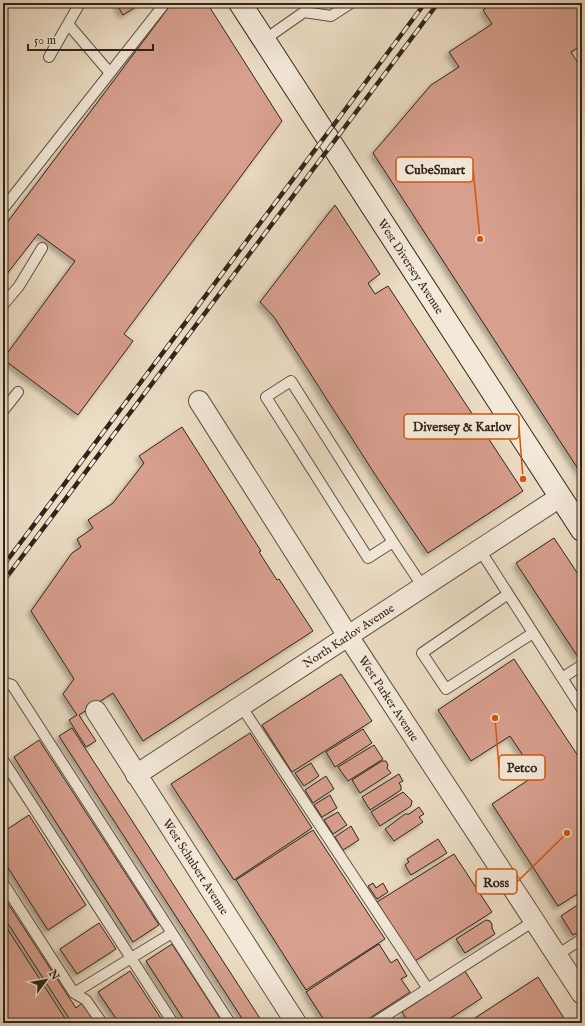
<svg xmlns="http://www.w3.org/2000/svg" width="585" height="1026" font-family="'IM FELL English',serif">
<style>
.building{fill:#d79f8e;stroke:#32231a;filter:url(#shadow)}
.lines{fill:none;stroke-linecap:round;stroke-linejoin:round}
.lane-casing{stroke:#605245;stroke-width:12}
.street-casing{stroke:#605245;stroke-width:22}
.secondary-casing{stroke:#32231a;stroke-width:24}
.lane{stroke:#f3e9d9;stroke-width:10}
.street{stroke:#f3e9d9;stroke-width:20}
.secondary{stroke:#f3e9d9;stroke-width:22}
.rail-casing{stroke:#32231a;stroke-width:4.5}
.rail{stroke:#f3e9d9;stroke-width:3;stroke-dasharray:9;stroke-linecap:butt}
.labels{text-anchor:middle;stroke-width:3;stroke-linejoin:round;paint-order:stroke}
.street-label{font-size:12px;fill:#32231a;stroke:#f3e9d9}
.leader{fill:none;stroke:#d6540d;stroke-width:1.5}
.callout-dot{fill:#d6540d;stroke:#f3e9d9;stroke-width:1.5}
.callout{fill:#f3e9d9;stroke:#d6540d;stroke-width:1.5}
.callout-label{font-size:13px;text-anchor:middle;font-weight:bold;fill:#32231a}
</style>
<defs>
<filter id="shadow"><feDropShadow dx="-3.5" dy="3.5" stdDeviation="2" flood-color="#0004"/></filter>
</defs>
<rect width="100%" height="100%" fill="#ecddc5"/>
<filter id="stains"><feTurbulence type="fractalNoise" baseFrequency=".005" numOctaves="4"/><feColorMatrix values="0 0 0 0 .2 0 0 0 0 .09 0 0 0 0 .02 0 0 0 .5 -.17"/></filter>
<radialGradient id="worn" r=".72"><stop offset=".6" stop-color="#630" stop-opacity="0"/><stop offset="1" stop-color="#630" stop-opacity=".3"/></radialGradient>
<path class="building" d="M116,3H142L123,15Z
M172,3H207L282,121L124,334L133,341L78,415L3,359L75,261L38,234L3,279V228Z
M493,3H578L582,9V45L571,52L582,69V475L373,153L431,85L459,67L449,52L492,24L483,10Z
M335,205L380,274L368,283L375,294L388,286L523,491L428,553L378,479L274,317L260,302Z
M182,427L261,551L259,552L277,580L279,579L313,631L143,741L113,693L79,715L96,741L86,747L69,720L77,715L63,694L74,679L31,611L72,553L81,547L77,539L93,528L88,520L113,503L144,463L139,456Z
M554,538L582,580V654L578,657L516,563Z
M514,659L582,762V891L558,906L492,804L536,775L510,736L471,761L438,710Z
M341,674L372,721L292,772L262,725Z
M72,728L263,1023H245L59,736Z
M363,729L372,743L335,767L326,752Z
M250,733L312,828L234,880L171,784Z
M39,740L159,925L133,942L14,757Z
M374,745L383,759L348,781L338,767Z
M382,761H386L388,765L387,768L391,773L360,793L352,780Z
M311,763L319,776L304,786L295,773Z
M399,774L403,781L399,783L401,786V790L370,810L362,797Z
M326,776L334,789L313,803L305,790Z
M403,792L412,801L411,806L380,826L371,812Z
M330,795L337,808L322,817L314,805Z
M419,807L424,814L419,817L423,822L394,841L385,829L405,814H409Z
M338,812L347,825L333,834L324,820Z
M29,815L86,905L48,930L3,860V832Z
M351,826L359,840L343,850L335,837Z
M313,830L385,939L306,990L236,880Z
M438,839L447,853L411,875L405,865L409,862L407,859Z
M454,854L492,912L415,961L377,902Z
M373,883L376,888L383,883L388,892L377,899L368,886Z
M3,896L76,1008L82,1003L95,1023H72L3,916Z
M582,902V930L573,935L561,916Z
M486,920L490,921L492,924V928L495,934L465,953L456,939Z
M3,922L68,1023H3Z
M99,923L116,949L77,974L60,949Z
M172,944L223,1023H186L146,961Z
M379,944L391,963L397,959L407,976L401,979L410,992L362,1023H326L306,992Z
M130,971L164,1023H119L98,992Z
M465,971L482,998L443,1023H409L402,1012Z
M538,977L567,1023H475L472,1020Z"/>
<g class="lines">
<g class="lane-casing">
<path id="lane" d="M68,24L110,73
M264,40L304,12L331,16L351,3
M49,57L80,3
M3,209L165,3
M3,305L19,286L42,248
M3,411L18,392
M393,542L368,558L266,397L291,381L393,542L423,587
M480,550L582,709
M508,594L422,653L446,689L533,633
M562,678L582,665
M3,682L12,685L230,1023
M241,706L428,989
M3,760L173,1023
M3,883L74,993L86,1000L102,1023
M557,955L582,939
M74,993L172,933
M374,1023L534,921"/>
</g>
<g class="street-casing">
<g id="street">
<path id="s1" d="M199,401L348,636L582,994"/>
<path id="s2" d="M96,711L296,1023"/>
<path id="s3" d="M136,775L560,497"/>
</g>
</g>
<g class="secondary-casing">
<g id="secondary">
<path id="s4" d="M240,3L582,530"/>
</g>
</g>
<use href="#lane" class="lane"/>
<use href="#street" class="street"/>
<use href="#secondary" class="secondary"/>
<g class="rail-casing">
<path id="rail" d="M3,566L425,3
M3,582L438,3"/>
</g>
<use href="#rail" class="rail"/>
</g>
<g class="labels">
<g class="street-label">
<text dy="4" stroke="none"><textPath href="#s4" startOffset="314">West Diversey Avenue</textPath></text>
<text dy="4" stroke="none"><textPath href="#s3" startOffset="254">North Karlov Avenue</textPath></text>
<text dy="4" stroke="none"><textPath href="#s1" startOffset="353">West Parker Avenue</textPath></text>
<text dy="4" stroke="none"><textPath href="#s2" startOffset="185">West Schubert Avenue</textPath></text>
</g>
</g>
<path class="leader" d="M480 239L473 169M523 479L519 426M495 718L499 768M567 833L517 882"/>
<g class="callout-dot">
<circle cx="480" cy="239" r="4"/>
<circle cx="523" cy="479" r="4"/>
<circle cx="495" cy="718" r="4"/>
<circle cx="567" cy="833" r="4"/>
</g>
<g class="callout">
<rect x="396" y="157" width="77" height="25" rx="4"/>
<rect x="404" y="414" width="115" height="25" rx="4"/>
<rect x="499" y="755" width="46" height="25" rx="4"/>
<rect x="476" y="869" width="41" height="25" rx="4"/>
</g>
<g class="callout-label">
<text x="435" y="174">CubeSmart</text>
<text x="462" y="431">Diversey &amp; Karlov</text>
<text x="522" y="772">Petco</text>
<text x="496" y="887">Ross</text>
</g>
<rect width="585" height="1026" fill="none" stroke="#ecddc5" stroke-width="16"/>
<rect x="4" y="4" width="577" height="1018" fill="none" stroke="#32231a" stroke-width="2"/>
<rect x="8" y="8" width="569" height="1010" fill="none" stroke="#32231a"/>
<g transform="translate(46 980) rotate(58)" stroke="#f3e9d9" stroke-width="3" paint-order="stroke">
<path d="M0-3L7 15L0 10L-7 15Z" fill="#32231a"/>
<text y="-6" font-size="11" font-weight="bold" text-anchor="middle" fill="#32231a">N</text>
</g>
<path d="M28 44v6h125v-6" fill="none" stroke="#32231a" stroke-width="2"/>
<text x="34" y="44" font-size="12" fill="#32231a" stroke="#f3e9d9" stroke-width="3" paint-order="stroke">50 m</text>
<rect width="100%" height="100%" filter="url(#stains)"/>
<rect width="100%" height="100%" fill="url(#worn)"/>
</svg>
